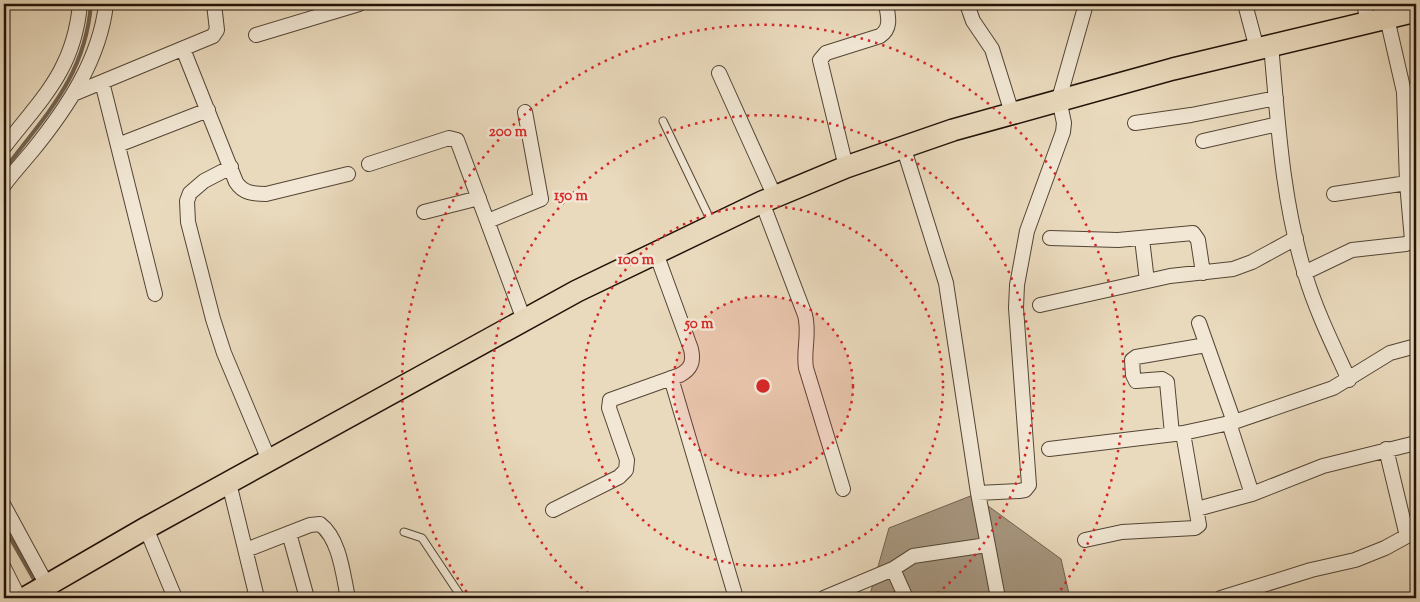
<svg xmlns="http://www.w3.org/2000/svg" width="1420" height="602" font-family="'Sorts Mill Goudy',serif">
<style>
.water{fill:#a6967f;stroke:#71624f}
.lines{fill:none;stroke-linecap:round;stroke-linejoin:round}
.stream{stroke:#71624f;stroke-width:4}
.service-casing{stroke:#534535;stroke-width:9}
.minor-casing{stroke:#534535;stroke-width:16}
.primary-casing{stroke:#211308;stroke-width:24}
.service{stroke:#f1e7d4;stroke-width:7}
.minor{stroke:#f1e7d4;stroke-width:14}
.primary{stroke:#eadabd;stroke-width:21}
.ring{fill:none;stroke:#d62828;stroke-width:2.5;stroke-dasharray:2.5 5}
.centre{fill:#d62828;stroke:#f1e7d4;stroke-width:2.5}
.ring-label{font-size:15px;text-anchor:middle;font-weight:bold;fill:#d62828;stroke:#f1e7d4;stroke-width:5;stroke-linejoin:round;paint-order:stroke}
</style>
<rect width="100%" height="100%" fill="#eadabd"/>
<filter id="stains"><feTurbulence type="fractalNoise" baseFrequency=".004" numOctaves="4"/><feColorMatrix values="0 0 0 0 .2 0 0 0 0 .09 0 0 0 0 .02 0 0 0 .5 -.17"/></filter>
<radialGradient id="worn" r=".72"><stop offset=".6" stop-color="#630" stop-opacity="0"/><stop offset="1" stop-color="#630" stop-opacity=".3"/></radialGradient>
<path class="water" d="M973,495L1061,559L1070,598H869L889,528Z"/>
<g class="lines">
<path class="stream" d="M4,170C46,114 85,77 91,4
M4,527L36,583"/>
<g class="service-casing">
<path id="service" d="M663,121L712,223
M404,532L422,538L462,598"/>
</g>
<g class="minor-casing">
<path id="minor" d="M967,4L973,21L992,49L1012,113
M1245,4L1257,49
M1364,4L1368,22
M256,35L359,4
M1271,45C1278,122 1282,200 1305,274C1316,311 1333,345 1349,380
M183,49L236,182C243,193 253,194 266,194L348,174
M719,73L775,197
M102,82L155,294
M73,94L213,36L217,30L214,4
M1135,123L1191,115L1276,98
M1203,141L1278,124
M118,145L208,110
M903,146L946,283L978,493L998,598
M4,147C42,98 74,70 80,4
M369,164L449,138L457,140L524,320
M231,167L204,181L190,193L187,201L188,222L213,319L224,353L269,460
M846,167L820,60L826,53L880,36C892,28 888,16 886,4
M4,185C13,173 23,162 33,150C67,108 100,59 106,4
M1334,194L1407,183
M762,202L805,315C810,334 803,350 806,368L843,489
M424,212L479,198
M488,221L541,199L525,112
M1050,238L1118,240L1193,233L1198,240L1203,273
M1142,239L1147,281
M1304,273L1352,250L1406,244L1412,240L1407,183L1404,92L1387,18
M1040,305L1170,276L1233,269L1252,262L1296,238
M1199,323L1234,422
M671,378L736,598
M1229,423L1252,494
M1172,434L1167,382L1162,379L1136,381L1133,375L1132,360L1136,357L1206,345
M1049,449L1183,433L1234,422L1333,388L1390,353L1416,346
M1386,449L1407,536
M229,483L257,598
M978,493L1019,491L1025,490L1029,485L1016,308L1017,285L1027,231L1063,132L1064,123L1059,99L1086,4
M4,506L47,585L52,598
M1197,509L1252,494L1323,466L1416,443
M553,510L619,477L626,470L627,460L609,408L610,400L680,375C691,369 694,362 691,349L656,253
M146,528L175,598
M289,533L307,598
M1085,540L1122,532L1195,528L1199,525L1183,433
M246,550L310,525L320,524C340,539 343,575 348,598
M4,568L19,598
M893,569L906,598
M824,598L893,569L913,556L987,545
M1221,598L1311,570L1355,560L1385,548L1416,531"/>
</g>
<g class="primary-casing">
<path id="primary" d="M25,598L146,528L577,291L762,202L846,167L953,130L1173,69L1416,11"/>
</g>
<use href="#service" class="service"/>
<use href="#minor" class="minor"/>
<use href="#primary" class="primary"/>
</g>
<circle cx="763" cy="386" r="90" fill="#d62828" fill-opacity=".12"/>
<g class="ring">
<circle cx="763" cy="386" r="90"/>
<circle cx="763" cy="386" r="180"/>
<path d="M594 598A271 271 0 1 1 932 598"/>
<path d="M471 598A361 361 0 1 1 1055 598"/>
</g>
<circle cx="763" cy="386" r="8" class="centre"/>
<g class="ring-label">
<text x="508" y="136">200 m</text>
<text x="571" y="200">150 m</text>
<text x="636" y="264">100 m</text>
<text x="699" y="328">50 m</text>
</g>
<rect width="1420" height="602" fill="none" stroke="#eadabd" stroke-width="20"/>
<rect x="5" y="5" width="1410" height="592" fill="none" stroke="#211308" stroke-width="2.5"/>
<rect x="10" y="10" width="1400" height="582" fill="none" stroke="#211308"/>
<rect width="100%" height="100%" filter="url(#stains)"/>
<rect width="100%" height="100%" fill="url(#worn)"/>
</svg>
